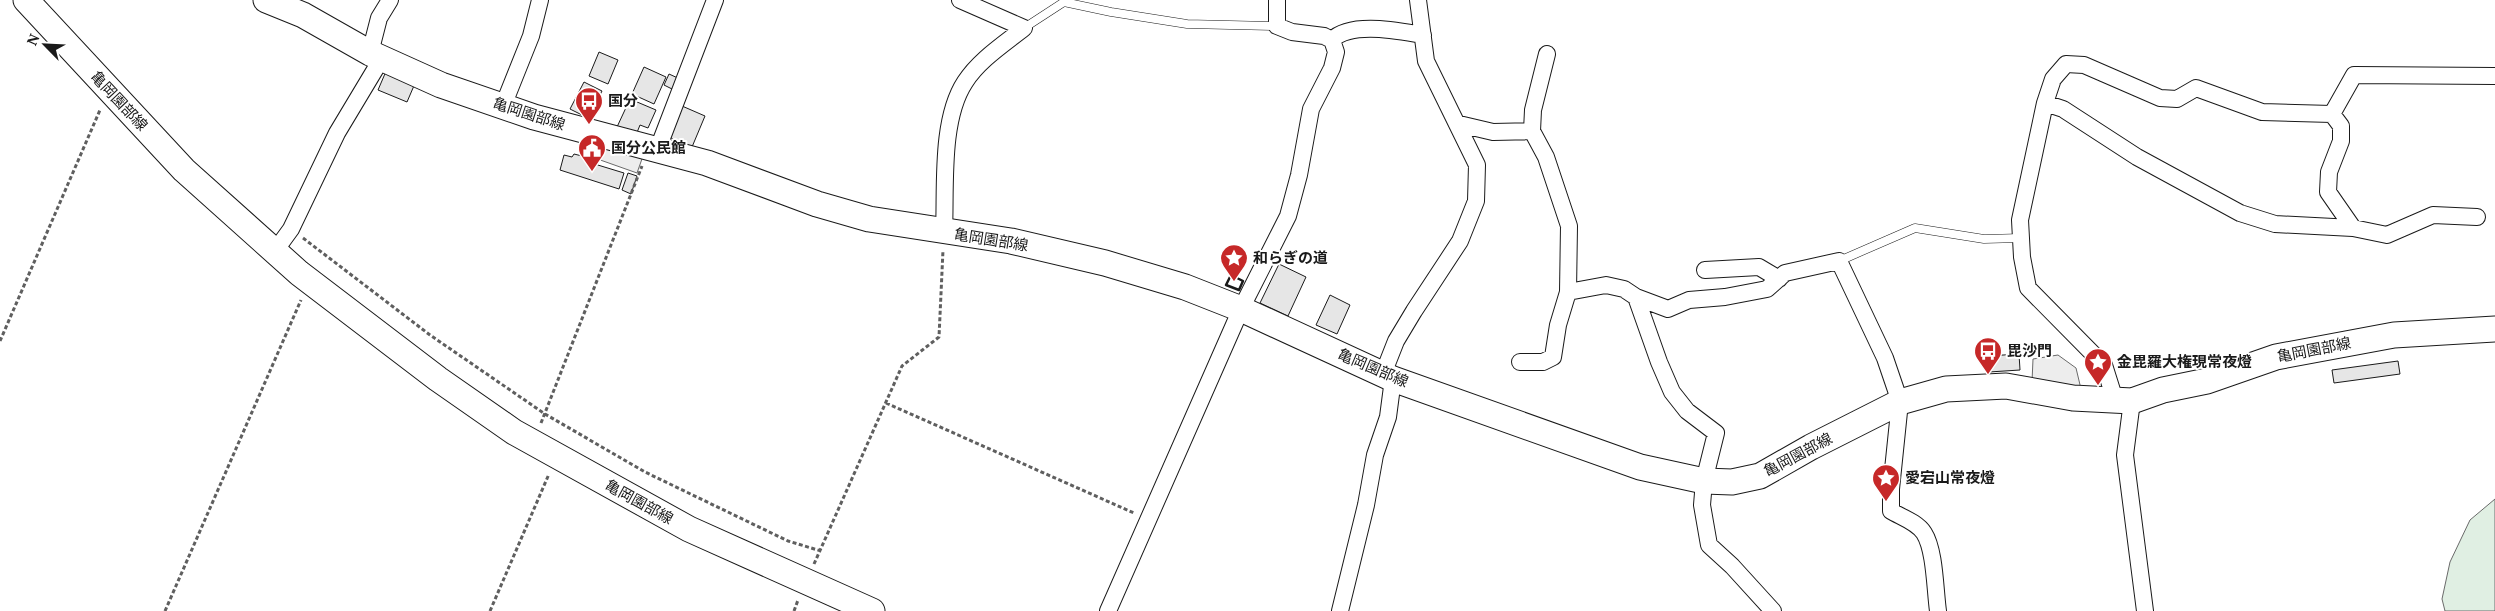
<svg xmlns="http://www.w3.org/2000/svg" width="2495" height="611" font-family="'PT Serif','Noto Sans JP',serif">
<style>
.green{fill:#e0efe3;stroke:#6a6a6a}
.parking{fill:#ededed;stroke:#6a6a6a}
.building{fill:#e6e6e6;stroke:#1a1a1a}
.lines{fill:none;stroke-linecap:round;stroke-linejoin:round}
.lane-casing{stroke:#1a1a1a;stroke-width:9}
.street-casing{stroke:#1a1a1a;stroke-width:18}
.primary-casing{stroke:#1a1a1a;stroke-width:27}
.path{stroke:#5f5f5f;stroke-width:3;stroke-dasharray:4 2.5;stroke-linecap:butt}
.lane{stroke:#fff;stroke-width:8}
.street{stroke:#fff;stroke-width:16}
.primary{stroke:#fff;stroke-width:25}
.wall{stroke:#1a1a1a;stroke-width:2.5}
.labels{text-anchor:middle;stroke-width:4;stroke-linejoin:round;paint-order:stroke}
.street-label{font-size:15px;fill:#1a1a1a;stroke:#fff}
.poi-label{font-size:15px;font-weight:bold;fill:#1a1a1a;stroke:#fff;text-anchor:start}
</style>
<rect width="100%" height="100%" fill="#fff"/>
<path class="green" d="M2495,499V611H2445L2442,599L2450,562L2470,520Z"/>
<path class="parking" d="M604,145L643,156L637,173L589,156L592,149L601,151Z
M2058,355L2076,368L2081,389L2032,382L2033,359Z"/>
<path class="building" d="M599,52L618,60L608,84L589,76Z
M644,67L666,77L654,104L632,94Z
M387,69L416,81L407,102L378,90Z
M669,74L680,79L674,90L664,85Z
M584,82L602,91L588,118L570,109Z
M630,99L656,110L648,128L640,125L636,135L617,127Z
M682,106L705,116L692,147L669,137Z
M574,154L590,158L588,162L624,173L619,189L560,170L564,155L572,157Z
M628,173L637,176L631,194L622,190Z
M1279,264L1306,277L1288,316L1260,303Z
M1330,295L1350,305L1337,334L1316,325Z
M2019,354L2020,370L1989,372L1988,356Z
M2398,361L2400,374L2334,383L2332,370Z"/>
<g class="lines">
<g class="lane-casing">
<path id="lane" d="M1024,28L1064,2L1111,12L1187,24L1277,26
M1839,261L1915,228L1984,239L2021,238"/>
</g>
<g class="street-casing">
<path id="street" d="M1332,40C1351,21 1398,31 1423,35
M370,53L379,18L390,0
M2045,103L2063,109L2137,157L2240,213L2275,224L2353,228L2387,235L2433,215L2477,217
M503,106L531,36L540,0
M2332,114L2354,75L2495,76
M1459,124L1493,132L1532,131
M657,151L715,0
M944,232C946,188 940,120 965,82C979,60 1004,44 1024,28L960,0
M275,251L291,229L337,133L382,58
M1705,270L1759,267L1779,279
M1568,292L1606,285L1624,289L1636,297L1659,362L1672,392L1687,411L1716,433L1704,481L1702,505L1709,545L1732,566L1773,611
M1636,297L1668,309L1689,300L1725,297L1767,289L1785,273L1839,261L1885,358L1900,402L1891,489V511C1901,517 1917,522 1924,533C1935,550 1935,590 1938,611
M1520,362H1543L1553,357L1558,325L1568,292L1569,226L1546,157L1532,131L1533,110L1547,54
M1383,374L1396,341L1414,311L1460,241L1476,201L1477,165L1426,61L1418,0
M2115,400L2104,365L2028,288L2022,257L2020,220L2045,103L2053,79L2066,64L2084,65L2160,98L2177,99L2196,88L2262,112L2332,114L2341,126V141L2329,172L2328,192L2353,228
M2132,401L2125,455L2145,611
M1108,611L1241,309L1288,216L1299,175L1311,109L1332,68L1336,52L1332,40L1324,36L1292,32L1277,26V0
M1340,611L1366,505L1375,455L1388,417L1393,379"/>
</g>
<g class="primary-casing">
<path id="primary" d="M26,0L184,170L299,273L438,379L514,432L689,529L872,611
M266,0L303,15L370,53L441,85L534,117L707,163L817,204L869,219L1011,241L1105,263L1185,287L1241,309L1393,379L1640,467L1704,481L1732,482L1760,476L1811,447L1900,402L1946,389L2006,386L2073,398L2132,401L2163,390L2207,381L2276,357L2394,335L2495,329"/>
</g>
<path class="path" d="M303,238L430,335L545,414L645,472L788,541L821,551
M0,341L100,110
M886,403L1134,513
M541,423L642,166
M814,564L902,366L939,337L943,250
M165,611L301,300
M490,611L549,474
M794,611L798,600"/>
<use href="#lane" class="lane"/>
<use href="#street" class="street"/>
<use href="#primary" class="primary"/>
<path class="wall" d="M1231,275L1243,281L1239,290L1226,285Z"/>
</g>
<defs>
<g id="bus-pin" transform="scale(1.4375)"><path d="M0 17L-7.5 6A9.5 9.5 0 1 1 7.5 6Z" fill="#c62828" stroke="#fff"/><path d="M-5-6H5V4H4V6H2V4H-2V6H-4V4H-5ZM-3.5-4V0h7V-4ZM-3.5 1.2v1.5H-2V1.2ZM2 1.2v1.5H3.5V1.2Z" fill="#fff"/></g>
<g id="civic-pin" transform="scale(1.4375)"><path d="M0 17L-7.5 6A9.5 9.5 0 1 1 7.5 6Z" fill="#c62828" stroke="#fff"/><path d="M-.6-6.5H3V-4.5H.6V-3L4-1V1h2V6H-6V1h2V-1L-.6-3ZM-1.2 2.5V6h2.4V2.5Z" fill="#fff"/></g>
<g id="sight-pin" transform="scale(1.4375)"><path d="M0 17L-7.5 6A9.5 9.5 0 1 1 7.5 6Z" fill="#c62828" stroke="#fff"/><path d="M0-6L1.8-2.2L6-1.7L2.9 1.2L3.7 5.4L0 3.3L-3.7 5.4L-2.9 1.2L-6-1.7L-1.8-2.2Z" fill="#fff"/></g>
</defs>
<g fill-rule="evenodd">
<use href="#bus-pin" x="589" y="101"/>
<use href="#civic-pin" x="592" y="148"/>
<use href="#sight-pin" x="1234" y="258"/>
<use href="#bus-pin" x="1988" y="351"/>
<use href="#sight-pin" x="2098" y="362"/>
<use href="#sight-pin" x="1886" y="478"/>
</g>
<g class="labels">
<g class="street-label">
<text transform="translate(119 101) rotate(47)" y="5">亀岡園部線</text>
<text transform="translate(529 114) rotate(18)" y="5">亀岡園部線</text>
<text transform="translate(991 240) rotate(9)" y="5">亀岡園部線</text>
<text transform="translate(2314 350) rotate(-11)" y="5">亀岡園部線</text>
<text transform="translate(1373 368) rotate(23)" y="5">亀岡園部線</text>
<text transform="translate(1798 455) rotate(-28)" y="5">亀岡園部線</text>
<text transform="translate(639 502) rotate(29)" y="5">亀岡園部線</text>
</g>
<g class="poi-label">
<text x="608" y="106">国分</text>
<text x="611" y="153">国分公民館</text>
<text x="1253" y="263">和らぎの道</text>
<text x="2007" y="356">毘沙門</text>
<text x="2117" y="367">金毘羅大権現常夜燈</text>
<text x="1905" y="483">愛宕山常夜燈</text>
</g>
</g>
<g transform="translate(45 45) rotate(294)" stroke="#ffffff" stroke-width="4" paint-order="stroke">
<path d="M0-4L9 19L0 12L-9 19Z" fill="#1a1a1a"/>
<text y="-8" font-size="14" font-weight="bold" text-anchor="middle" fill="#1a1a1a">N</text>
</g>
</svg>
